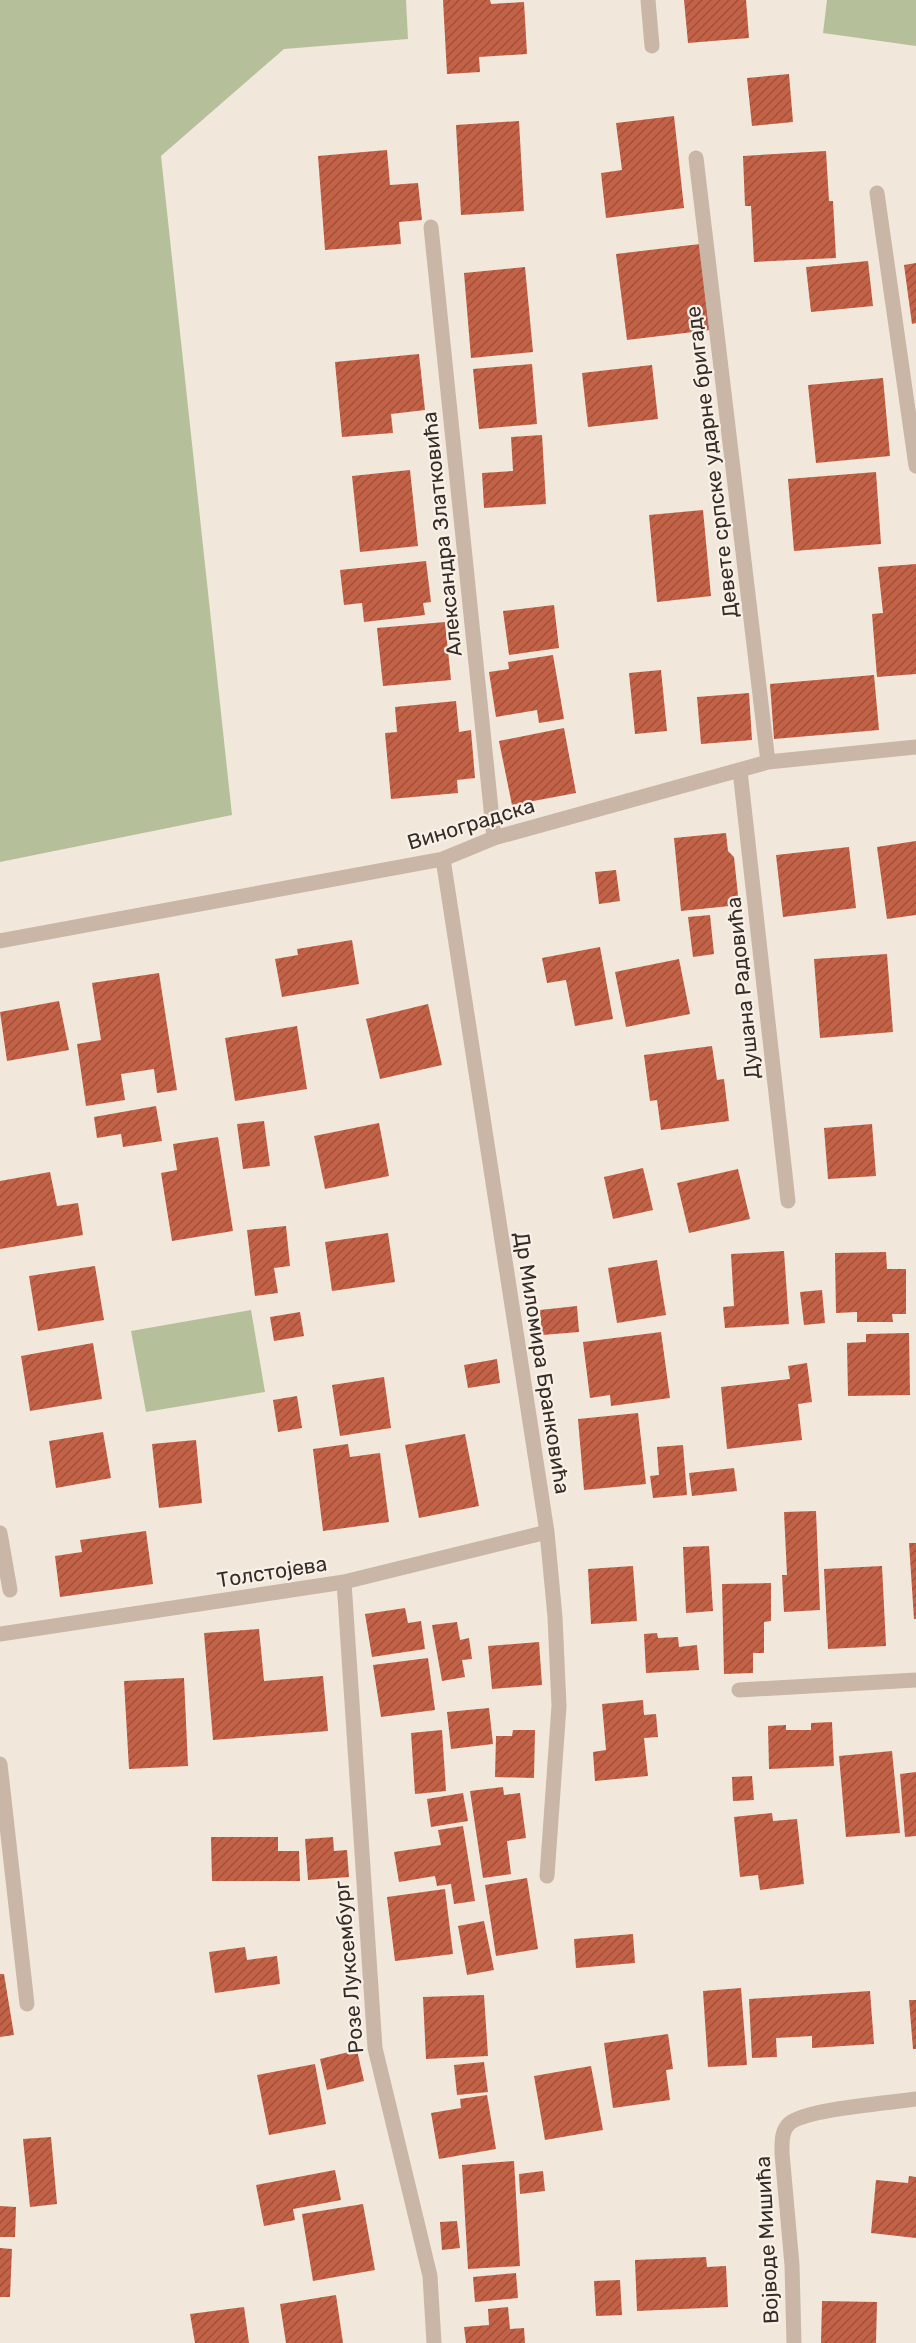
<svg xmlns="http://www.w3.org/2000/svg" width="916" height="2343" font-family="Rubik,sans-serif">
<style>
.green{fill:#b5c09b}
.building{fill:url(#building-hatch)}
.lines{fill:none;stroke-linecap:round;stroke-linejoin:round}
.minor{stroke:#c9b6a7;stroke-width:15}
.labels{text-anchor:middle;stroke-width:4.5;stroke-linejoin:round;paint-order:stroke}
.street-label{font-size:21px;fill:#362c28;stroke:#f9f1e8}
</style>
<defs>
<pattern id="building-hatch" width="6" height="6" patternUnits="userSpaceOnUse" patternTransform="scale(1.5)"><rect width="6" height="6" fill="#c46247"/><path d="M-1 1l2-2M0 6l6-6M5 7l2-2" fill="none" stroke="#a0513b"/></pattern>
</defs>
<rect width="100%" height="100%" fill="#f1e7db"/>
<path class="green" d="M0,0H406L408,39L284,49L161,156L232,815L0,862Z
M827,0H916V46L823,33Z
M251,1310L265,1392L146,1412L131,1331Z"/>
<path class="building" d="M443,0H490L491,4L524,2L527,54L479,57L480,72L447,74Z
M684,0H746L749,38L688,43Z
M789,74L793,122L752,126L747,78Z
M674,116L684,208L606,218L601,173L622,170L616,123Z
M519,121L524,211L461,215L456,125Z
M387,150L390,185L418,183L422,220L399,222L401,244L325,250L318,156Z
M826,151L829,201H833L836,258L754,262L751,206H745L743,156Z
M700,244L710,330L627,340L616,254Z
M868,261L873,306L811,312L806,267Z
M916,263V323L912,324L904,265Z
M525,267L533,352L471,358L464,273Z
M419,354L425,410L391,414L393,433L342,437L335,362Z
M532,364L537,424L479,429L473,369Z
M652,365L658,419L588,427L582,373Z
M883,378L890,456L816,463L808,385Z
M542,435L546,504L484,508L482,473L513,471L511,437Z
M410,470L418,546L360,552L352,476Z
M876,472L881,544L794,551L788,479Z
M703,510L711,596L657,602L649,515Z
M426,561L431,602L423,603L425,615L364,622L362,603L344,605L340,570Z
M916,564V674L877,677L872,614L883,613L878,567Z
M554,605L559,648L509,655L503,611Z
M445,622L451,680L383,686L377,628Z
M553,655L564,719L539,723L537,710L496,717L489,672L509,669L508,662Z
M661,670L667,731L635,734L629,673Z
M874,675L879,730L774,739L770,684Z
M749,693L752,740L701,744L697,697Z
M456,701L459,732L471,730L475,778L457,780L458,793L391,799L385,733L397,732L395,707Z
M564,728L576,793L512,805L499,741Z
M726,833L728,851L734,857L739,905L681,911L674,838Z
M916,841V915L887,919L877,847Z
M849,847L856,908L783,917L776,855Z
M616,870L620,901L599,904L595,872Z
M710,915L714,954L693,957L688,917Z
M352,940L359,984L282,997L275,959L298,955L297,949Z
M600,947L613,1019L575,1026L566,980L547,983L542,958Z
M887,954L893,1032L820,1038L814,959Z
M679,959L690,1014L626,1027L615,972Z
M159,973L177,1090L157,1093L154,1069L121,1074L125,1100L86,1106L77,1044L101,1040L92,983Z
M59,1001L69,1050L7,1061L0,1012Z
M428,1004L442,1065L380,1079L366,1019Z
M297,1026L307,1089L235,1101L225,1038Z
M712,1046L717,1080L724,1079L729,1121L661,1130L657,1100L650,1101L644,1055Z
M156,1106L162,1141L123,1147L121,1134L97,1138L94,1117Z
M264,1121L270,1166L243,1169L237,1124Z
M379,1123L389,1176L325,1189L314,1136Z
M872,1124L876,1176L828,1179L824,1128Z
M218,1137L233,1231L172,1241L161,1173L177,1170L173,1144Z
M643,1168L653,1210L613,1219L604,1177Z
M738,1169L750,1219L689,1233L677,1183Z
M50,1172L57,1206L78,1203L83,1235L0,1249V1181Z
M286,1226L290,1266L274,1268L278,1293L255,1296L247,1230Z
M388,1233L395,1282L332,1291L325,1242Z
M784,1251L789,1324L725,1328L723,1307L734,1306L731,1254Z
M886,1252L887,1269H906V1314H892L893,1322H857V1312L836,1313L835,1253Z
M657,1260L666,1315L617,1323L608,1268Z
M95,1266L104,1320L38,1331L29,1276Z
M822,1290L825,1323L804,1325L800,1292Z
M577,1306L579,1332L542,1335L540,1310Z
M300,1312L304,1336L274,1341L270,1317Z
M661,1332L670,1398L611,1406L610,1395L590,1398L583,1342Z
M909,1333L910,1395L848,1396L847,1343L866,1342V1334Z
M93,1343L102,1399L30,1411L21,1356Z
M497,1359L500,1383L468,1388L464,1365Z
M807,1363L812,1402L798,1404L802,1440L727,1449L721,1387L790,1379L788,1366Z
M384,1377L391,1428L340,1436L332,1385Z
M297,1396L302,1428L278,1432L273,1400Z
M638,1413L646,1484L584,1490L578,1419Z
M103,1432L111,1478L56,1488L49,1441Z
M465,1434L479,1506L419,1518L405,1445Z
M196,1440L202,1503L159,1508L152,1444Z
M348,1444L350,1457L380,1453L389,1522L323,1531L313,1449Z
M683,1445L687,1495L653,1498L650,1476L659,1475L657,1447Z
M734,1468L737,1491L692,1496L689,1473Z
M816,1511L820,1610L784,1612L782,1575H787L784,1512Z
M146,1531L153,1584L60,1597L55,1556L82,1552L80,1540Z
M909,1543H916V1619H914Z
M709,1546L713,1611L686,1613L683,1547Z
M633,1566L637,1621L591,1624L588,1569Z
M882,1566L886,1646L828,1649L824,1569Z
M771,1583V1621L764,1622V1653H753V1673L724,1674L722,1584Z
M405,1608L408,1623L421,1621L425,1649L372,1657L365,1614Z
M457,1622L460,1640L469,1638L472,1659L462,1660L465,1677L442,1681L432,1625Z
M259,1629L264,1681L323,1676L328,1731L213,1740L204,1633Z
M657,1633L658,1638L678,1637L679,1647L697,1645L699,1670L646,1673L644,1634Z
M539,1642L542,1685L492,1689L488,1646Z
M428,1658L435,1710L381,1717L373,1665Z
M184,1678L188,1766L129,1769L124,1681Z
M643,1700L644,1715L656,1714L658,1737L644,1738L648,1776L595,1781L593,1752L606,1750L602,1704Z
M489,1708L493,1744L451,1749L447,1712Z
M832,1722L834,1766L769,1769L768,1726L786,1725V1730H811V1723Z
M442,1730L446,1791L415,1794L411,1733Z
M513,1730H535L534,1778L495,1777L496,1736H512Z
M892,1751L900,1833L846,1837L839,1756Z
M916,1772V1836L905,1837L900,1774Z
M752,1776L754,1800L733,1801L732,1777Z
M503,1787L504,1795L520,1793L526,1838L507,1841L511,1874L483,1878L470,1791Z
M463,1793L468,1821L431,1827L427,1799Z
M772,1813L773,1821L797,1819L804,1884L760,1890L758,1875L740,1877L734,1817Z
M463,1826L475,1901L454,1904L451,1884L437,1886L435,1876L399,1882L394,1852L441,1845L438,1830Z
M211,1837H278V1851H299L300,1881H212Z
M333,1837L334,1851L347,1850L349,1877L308,1880L305,1839Z
M527,1878L538,1949L496,1956L485,1885Z
M445,1889L453,1954L395,1961L387,1897Z
M484,1921L494,1970L467,1975L458,1926Z
M633,1934L635,1963L576,1968L574,1939Z
M245,1947L247,1960L277,1956L280,1984L215,1993L209,1952Z
M0,1974H4L14,2035L0,2037Z
M741,1988L747,2065L708,2067L703,1991Z
M870,1991L874,2044L812,2048V2036L776,2038L777,2057L752,2058L749,1999Z
M484,1995L488,2056L426,2059L423,1997Z
M909,2000H916V2049H913Z
M668,2034L673,2069L666,2070L670,2100L613,2108L604,2043Z
M357,2050L364,2081L327,2090L320,2059Z
M484,2062L488,2092L457,2095L454,2065Z
M315,2064L326,2124L269,2135L257,2075Z
M591,2066L603,2130L545,2140L534,2076Z
M487,2095L496,2149L439,2159L431,2113L461,2108L460,2099Z
M51,2137L57,2204L30,2207L23,2139Z
M514,2161L520,2266L468,2269L462,2165Z
M335,2170L341,2200L293,2209L295,2220L264,2226L256,2185Z
M543,2171L545,2191L520,2194L519,2174Z
M909,2176L916,2177V2238L871,2233L876,2180L908,2183Z
M363,2204L375,2270L313,2281L302,2214Z
M0,2206L16,2207L15,2237H0Z
M457,2221L460,2248L442,2250L440,2222Z
M0,2248L12,2249L10,2297H0Z
M706,2257L707,2267L726,2266L728,2307L637,2311L635,2260Z
M516,2273L518,2298L475,2302L473,2277Z
M620,2280L622,2315L596,2316L594,2281Z
M336,2295L343,2343H286L280,2304Z
M822,2301L877,2302L876,2343H821Z
M244,2307L249,2343H195L190,2314Z
M508,2307L510,2329L524,2328L525,2343H466L464,2327L489,2325L488,2309Z"/>
<g class="lines">
<path class="minor" d="M648,0L652,46
M696,158L768,762
M877,193L916,466
M431,227L494,838
M740,771L788,1201
M443,859L547,1532L555,1617L559,1706L547,1876
M0,941L443,859L494,838L768,762L916,747
M0,1533L10,1590
M344,1582L375,2048L430,2276L434,2343
M0,1634L344,1582L547,1532
M739,1690L916,1680
M0,1764L27,2004
M794,2343L792,2265L782,2153C782,2144 781,2130 790,2123C807,2109 889,2103 916,2099"/>
</g>
<g class="labels">
<g class="street-label">
<text transform="translate(712 462) rotate(-97)" y="7">Девете српске ударне бригаде</text>
<text transform="translate(442 534) rotate(-96)" y="7">Александра Златковића</text>
<text transform="translate(471 824) rotate(-17)" y="7">Виноградска</text>
<text transform="translate(743 988) rotate(-96)" y="7">Душана Радовића</text>
<text transform="translate(542 1363) rotate(81)" y="7">Др Миломира Бранковића</text>
<text transform="translate(272 1572) rotate(-9)" y="7">Толстојева</text>
<text transform="translate(349 1967) rotate(-95)" y="7">Розе Луксембург</text>
<text transform="translate(767 2240) rotate(-93)" y="7">Војводе Мишића</text>
</g>
</g>
</svg>
